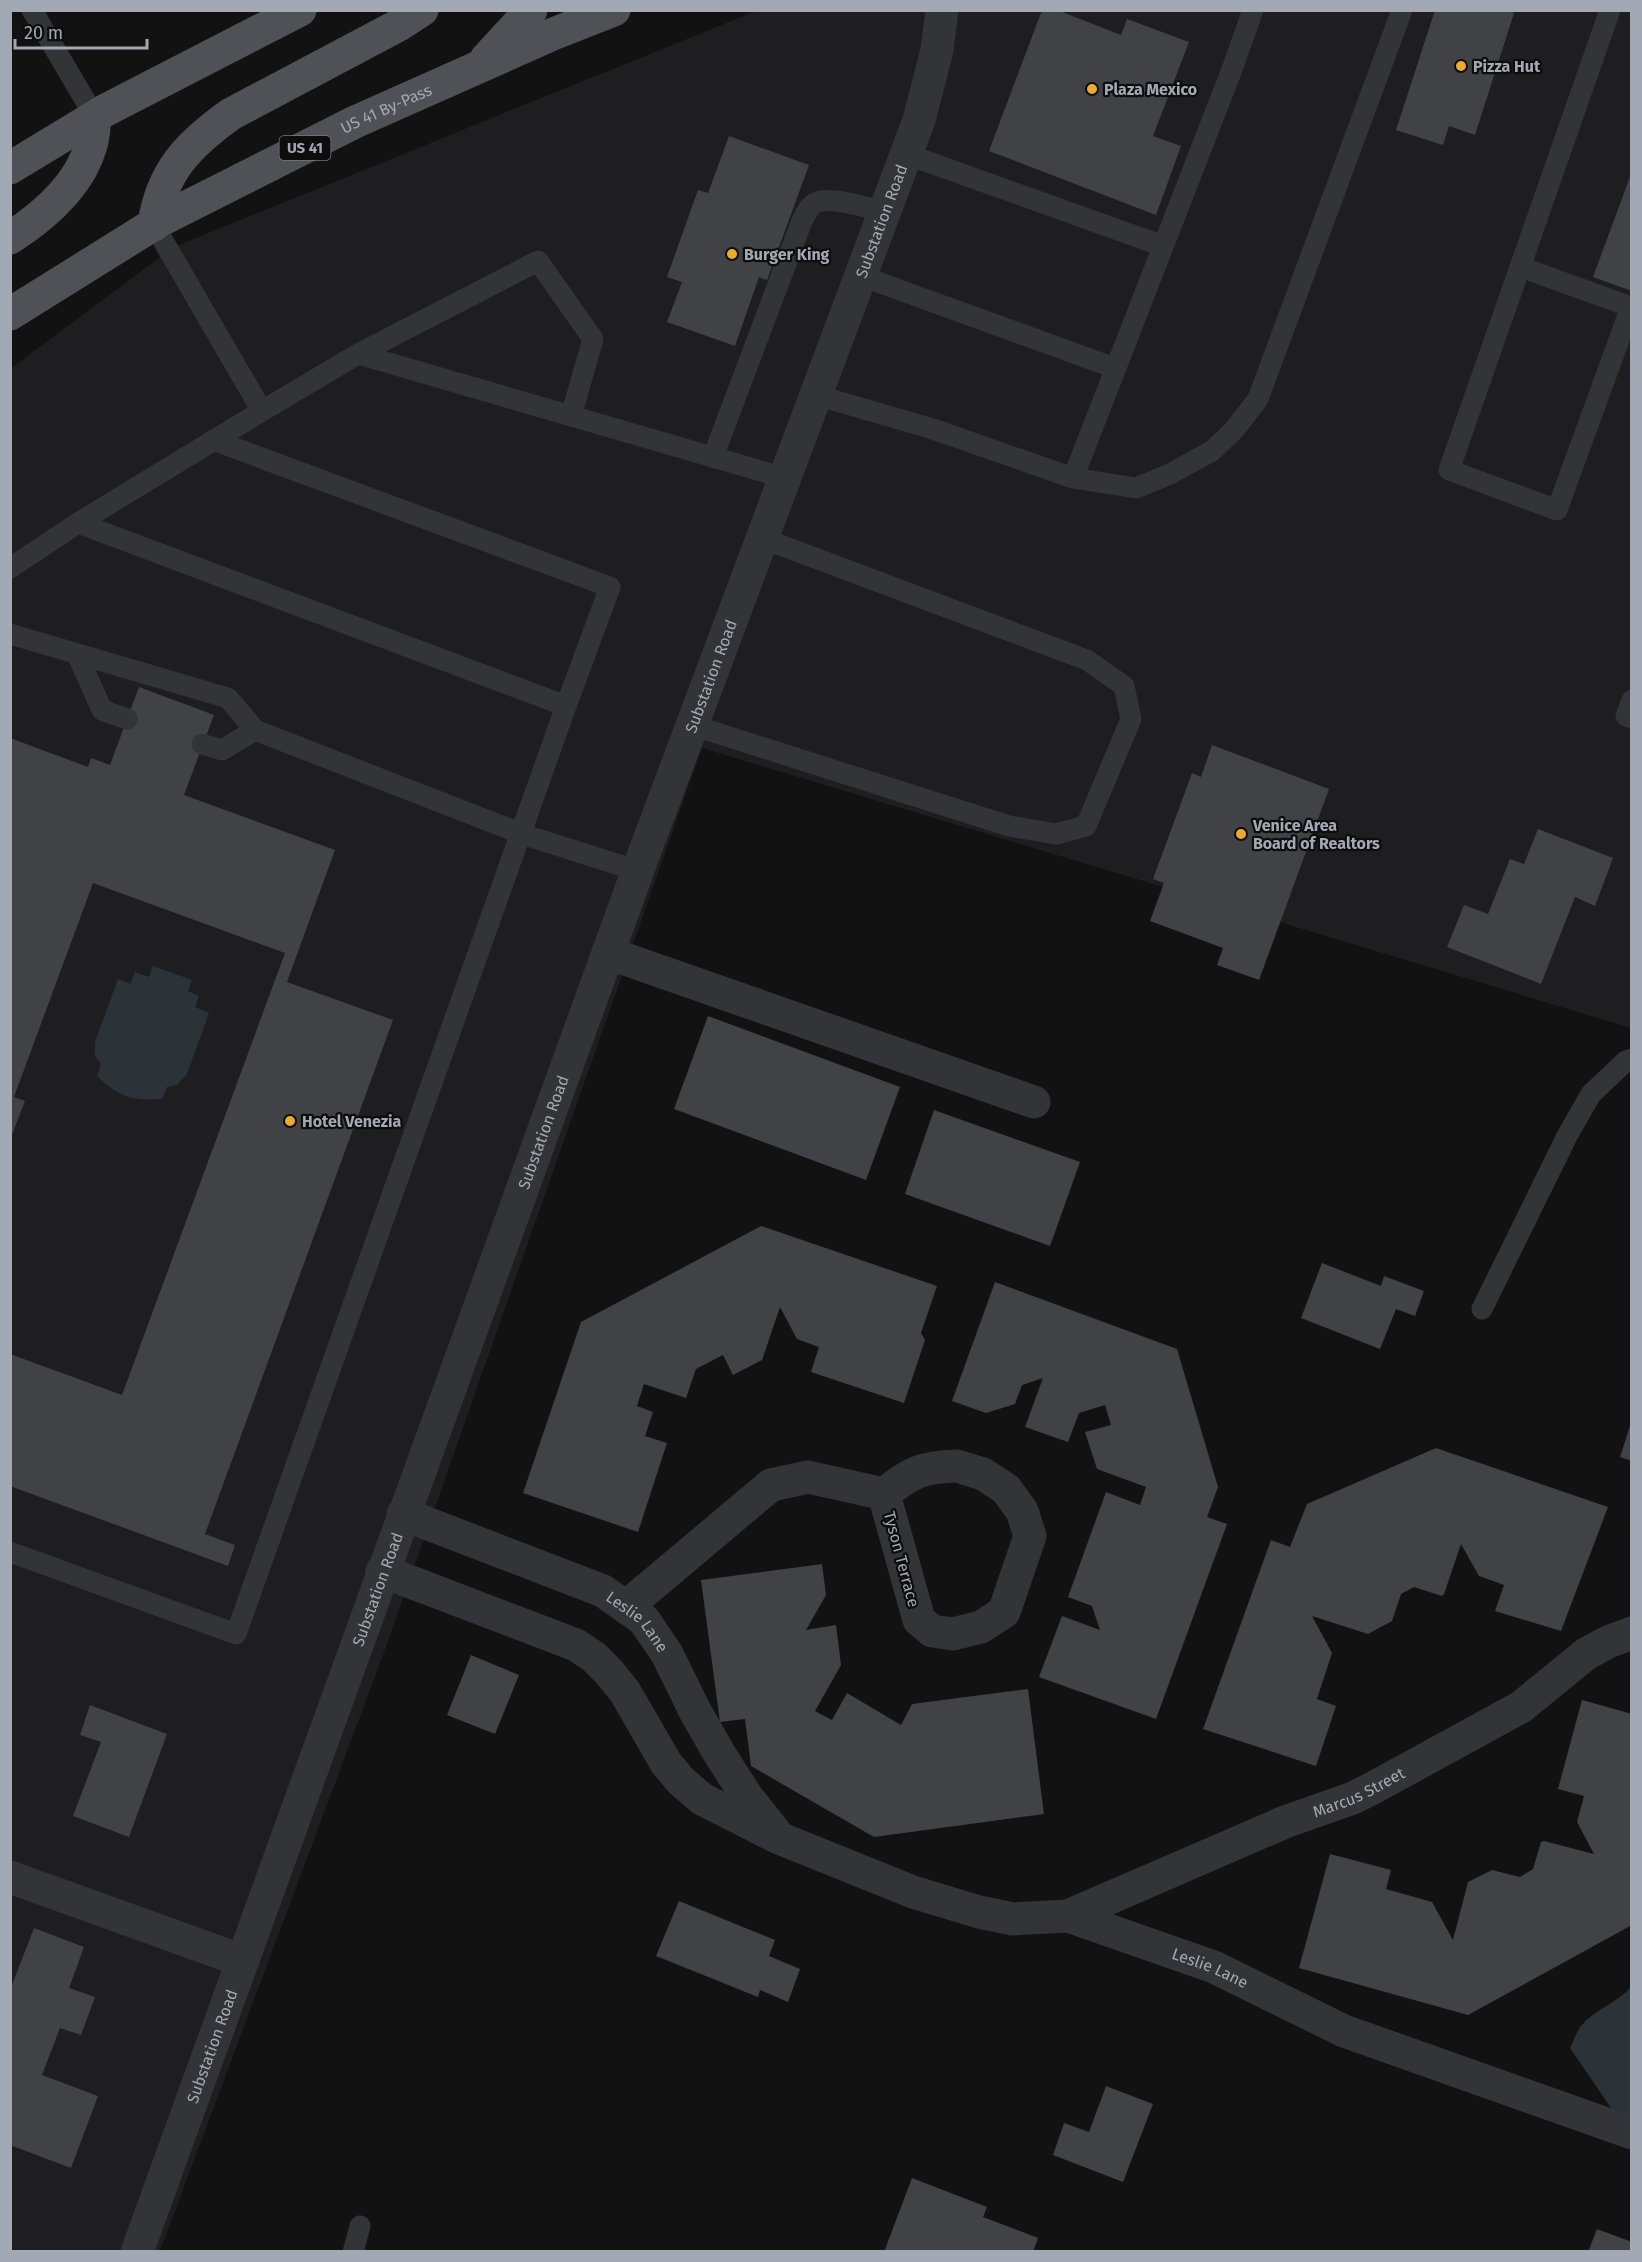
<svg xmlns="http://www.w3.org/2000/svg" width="1642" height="2262" font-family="'Fira Sans',sans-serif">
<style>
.built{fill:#1e1e20}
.water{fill:#2b3339}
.building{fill:#414246}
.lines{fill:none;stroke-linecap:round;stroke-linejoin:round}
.lane{stroke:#333438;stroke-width:21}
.street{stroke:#333438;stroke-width:33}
.primary{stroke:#4f5157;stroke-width:33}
.poi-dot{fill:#eeaa2f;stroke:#0d0d0e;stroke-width:2}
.labels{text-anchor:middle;stroke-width:4.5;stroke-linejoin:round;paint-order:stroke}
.shield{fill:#0d0d0e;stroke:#767a82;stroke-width:1.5}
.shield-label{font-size:15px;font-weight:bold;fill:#a3a9b4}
.poi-label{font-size:16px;font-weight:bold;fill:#a3a9b4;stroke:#0d0d0e;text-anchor:start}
.street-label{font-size:16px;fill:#a3a9b4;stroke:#0d0d0e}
</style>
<rect width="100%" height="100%" fill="#121213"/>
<path class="built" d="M756,11H1631V1028L702,748L382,1658L160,2251L11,2252V368L174,247Z"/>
<path class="water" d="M153,966L192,980L188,991L199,996L195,1007L209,1013L187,1074L177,1085L167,1087L162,1099C132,1101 119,1097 97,1076L101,1064L95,1056V1042L118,979L130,984L135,972L149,977Z
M1631,1987V2124L1624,2127L1570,2048C1574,2041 1576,2032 1581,2026C1595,2009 1617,2003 1631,1987Z"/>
<path class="building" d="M1042,10H1057L1121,35L1127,19L1189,42L1153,136L1181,146L1156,215L989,151Z
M1435,10H1506L1514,13L1475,135L1449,126L1443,145L1396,130Z
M729,136L809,165L767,280L759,277L735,346L667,322L682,282L667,277L698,190L708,193Z
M1631,174H1632V291L1593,277Z
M139,687L214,715L184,795L335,850L287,982L393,1020L205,1534L235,1545L228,1566L10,1486V1354L122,1395L285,953L93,883L14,1097L25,1101L10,1140V738L88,767L91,758L110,765Z
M1212,745L1329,789L1259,980L1217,965L1223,948L1150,921L1164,883L1153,879L1192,773L1201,777Z
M1538,829L1613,858L1595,906L1575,897L1541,984L1447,947L1464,905L1488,914L1510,859L1524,864Z
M708,1016L900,1087L866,1180L674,1109Z
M934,1110L1080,1162L1050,1246L905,1194Z
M761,1226L937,1286L921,1333L925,1340L904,1403L811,1372L819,1347L797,1339L780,1307L762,1360L733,1375L723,1355L696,1369L686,1398L644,1384L637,1406L653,1412L645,1436L667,1443L638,1532L523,1493L581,1322Z
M1322,1263L1381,1286L1384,1276L1424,1291L1415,1316L1396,1309L1380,1349L1301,1318Z
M995,1282L1177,1349L1218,1487L1207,1517L1227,1524L1156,1719L1039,1677L1062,1616L1100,1630L1092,1606L1068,1597L1106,1492L1140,1505L1146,1487L1097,1469L1085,1432L1111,1425L1105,1405L1079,1413L1068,1442L1025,1427L1043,1378L1022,1385L1015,1404L986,1413L952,1401Z
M1631,1423H1632V1461L1620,1457Z
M1436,1448L1608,1507L1561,1631L1495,1611L1504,1585L1479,1576L1461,1544L1444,1594L1442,1596L1414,1587L1401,1594L1392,1621L1368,1634L1312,1616L1332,1653L1317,1699L1336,1706L1316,1766L1203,1729L1271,1540L1290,1547L1307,1504Z
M822,1564L826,1595L806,1630L836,1625L841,1665L815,1711L832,1720L847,1693L901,1725L912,1704L1028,1689L1044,1814L874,1837L751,1766L745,1719L720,1722L701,1580Z
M471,1655L519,1675L495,1734L447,1715Z
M1582,1700L1632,1714V1925L1468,2015L1299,1968L1330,1854L1391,1870L1386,1889L1432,1902L1453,1940L1468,1882L1492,1870L1520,1877L1533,1869L1541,1842L1544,1841L1594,1854L1577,1822L1584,1796L1558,1789Z
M90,1705L167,1734L129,1837L73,1816L101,1742L80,1735Z
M679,1901L775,1940L769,1956L800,1969L788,2002L760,1990L758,1997L656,1956Z
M34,1928L84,1947L69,1988L95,1997L81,2035L60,2028L42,2075L98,2096L71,2168L10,2145V1990Z
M1106,2086L1153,2104L1123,2182L1053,2155L1064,2123L1089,2132Z
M912,2178L987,2207L983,2217L1038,2238L1033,2252H884Z
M1597,2229L1632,2242V2252H1588Z"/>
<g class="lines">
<path class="lane" d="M32,10L95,117
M906,154L1163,246
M154,225L262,411L358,354
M1521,267L1631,307L1557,510L1449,470L1610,10
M861,276L1115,368
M816,395L933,429L1073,478L1136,488L1170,474L1212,451L1234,430L1258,399L1402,10
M571,416L593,339L538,261L358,354L785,478
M213,440L610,587L566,706
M713,457L802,221C806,214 809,205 817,202C833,196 868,208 885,212
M1073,478L1231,72L1253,10
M10,568L78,523L262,411
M10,634L228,698L255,730L522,834L638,871
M77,654L102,710L127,719
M1632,700L1626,716L1632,718
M692,725L1009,826L1056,834L1086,826L1131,719L1124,686L1087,660L762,538
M202,744L222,750L255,730
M1482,1309L1567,1136L1591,1094L1626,1061L1632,1059
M10,1552L236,1634L566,706L78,523
M353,2252L360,2226"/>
<g class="street">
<path d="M608,953L1034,1102"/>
<path d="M957,1466L983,1474L1006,1489L1022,1511L1030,1536L1004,1612L981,1627L953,1634L932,1631L919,1620L884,1494C911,1472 923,1467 957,1466Z"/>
<path id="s1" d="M403,1514L603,1591L644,1620L667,1654L695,1711L719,1753L747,1797L775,1832"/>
<path id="s2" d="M382,1571L576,1645L594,1657L609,1672L625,1692L666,1763L681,1781L702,1799L779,1838L913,1892L979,1912L1013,1919L1068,1916L1214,1967L1344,2031L1632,2133"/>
<path d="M627,1606L771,1485L808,1477L884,1494"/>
<path d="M10,1877L243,1961"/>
<path id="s3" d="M1068,1916L1285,1822L1353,1798L1371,1789L1521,1707L1586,1654L1608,1642L1632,1633"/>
<path id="s4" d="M137,2252L642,859L919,120L937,50L942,10"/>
</g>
<g class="primary">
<path d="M486,59L531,10"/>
<path d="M10,168L104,111L300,10"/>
<path d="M154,225C161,172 189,144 231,114L399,25L422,10"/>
<path d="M10,238C44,216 80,185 91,145C94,136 94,126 95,117"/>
<path id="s5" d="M10,314L159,221L355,122L553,34L614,10"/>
</g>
</g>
<g class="poi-dot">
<circle cx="1461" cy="66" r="6"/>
<circle cx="1092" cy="89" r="6"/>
<circle cx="732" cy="254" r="6"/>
<circle cx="1241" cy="834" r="6"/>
<circle cx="290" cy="1121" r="6"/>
</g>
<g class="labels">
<rect class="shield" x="279.5" y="136" width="51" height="24" rx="4.5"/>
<g class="shield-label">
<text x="305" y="153">US 41</text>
</g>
<g class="poi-label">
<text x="1473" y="72">Pizza Hut</text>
<text x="1104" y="95">Plaza Mexico</text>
<text x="744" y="260">Burger King</text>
<text x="1253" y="831">Venice Area<tspan x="1253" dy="18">Board of Realtors</tspan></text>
<text x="302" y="1127">Hotel Venezia</text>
</g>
<g class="street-label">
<text dy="6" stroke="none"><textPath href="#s5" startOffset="429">US 41 By-Pass</textPath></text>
<text dy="6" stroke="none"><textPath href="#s4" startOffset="2163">Substation Road</textPath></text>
<text dy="6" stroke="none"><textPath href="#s4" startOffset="1677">Substation Road</textPath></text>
<text dy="6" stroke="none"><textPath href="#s4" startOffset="1191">Substation Road</textPath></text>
<text transform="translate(902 1559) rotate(75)" y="6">Tyson Terrace</text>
<text dy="6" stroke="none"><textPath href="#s4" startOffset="705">Substation Road</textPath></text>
<text dy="6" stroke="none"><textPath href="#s1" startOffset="261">Leslie Lane</textPath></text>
<text dy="6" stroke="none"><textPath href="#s3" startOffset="316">Marcus Street</textPath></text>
<text dy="6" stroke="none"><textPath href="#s2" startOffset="950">Leslie Lane</textPath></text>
<text dy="6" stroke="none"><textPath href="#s4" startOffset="219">Substation Road</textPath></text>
</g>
</g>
<rect width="1642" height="2262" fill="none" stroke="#a3a9b4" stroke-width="24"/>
<path d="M15 39v9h132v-9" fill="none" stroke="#a3a9b4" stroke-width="3"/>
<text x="24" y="39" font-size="18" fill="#a3a9b4" stroke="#0d0d0e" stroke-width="4.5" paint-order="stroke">20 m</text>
</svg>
